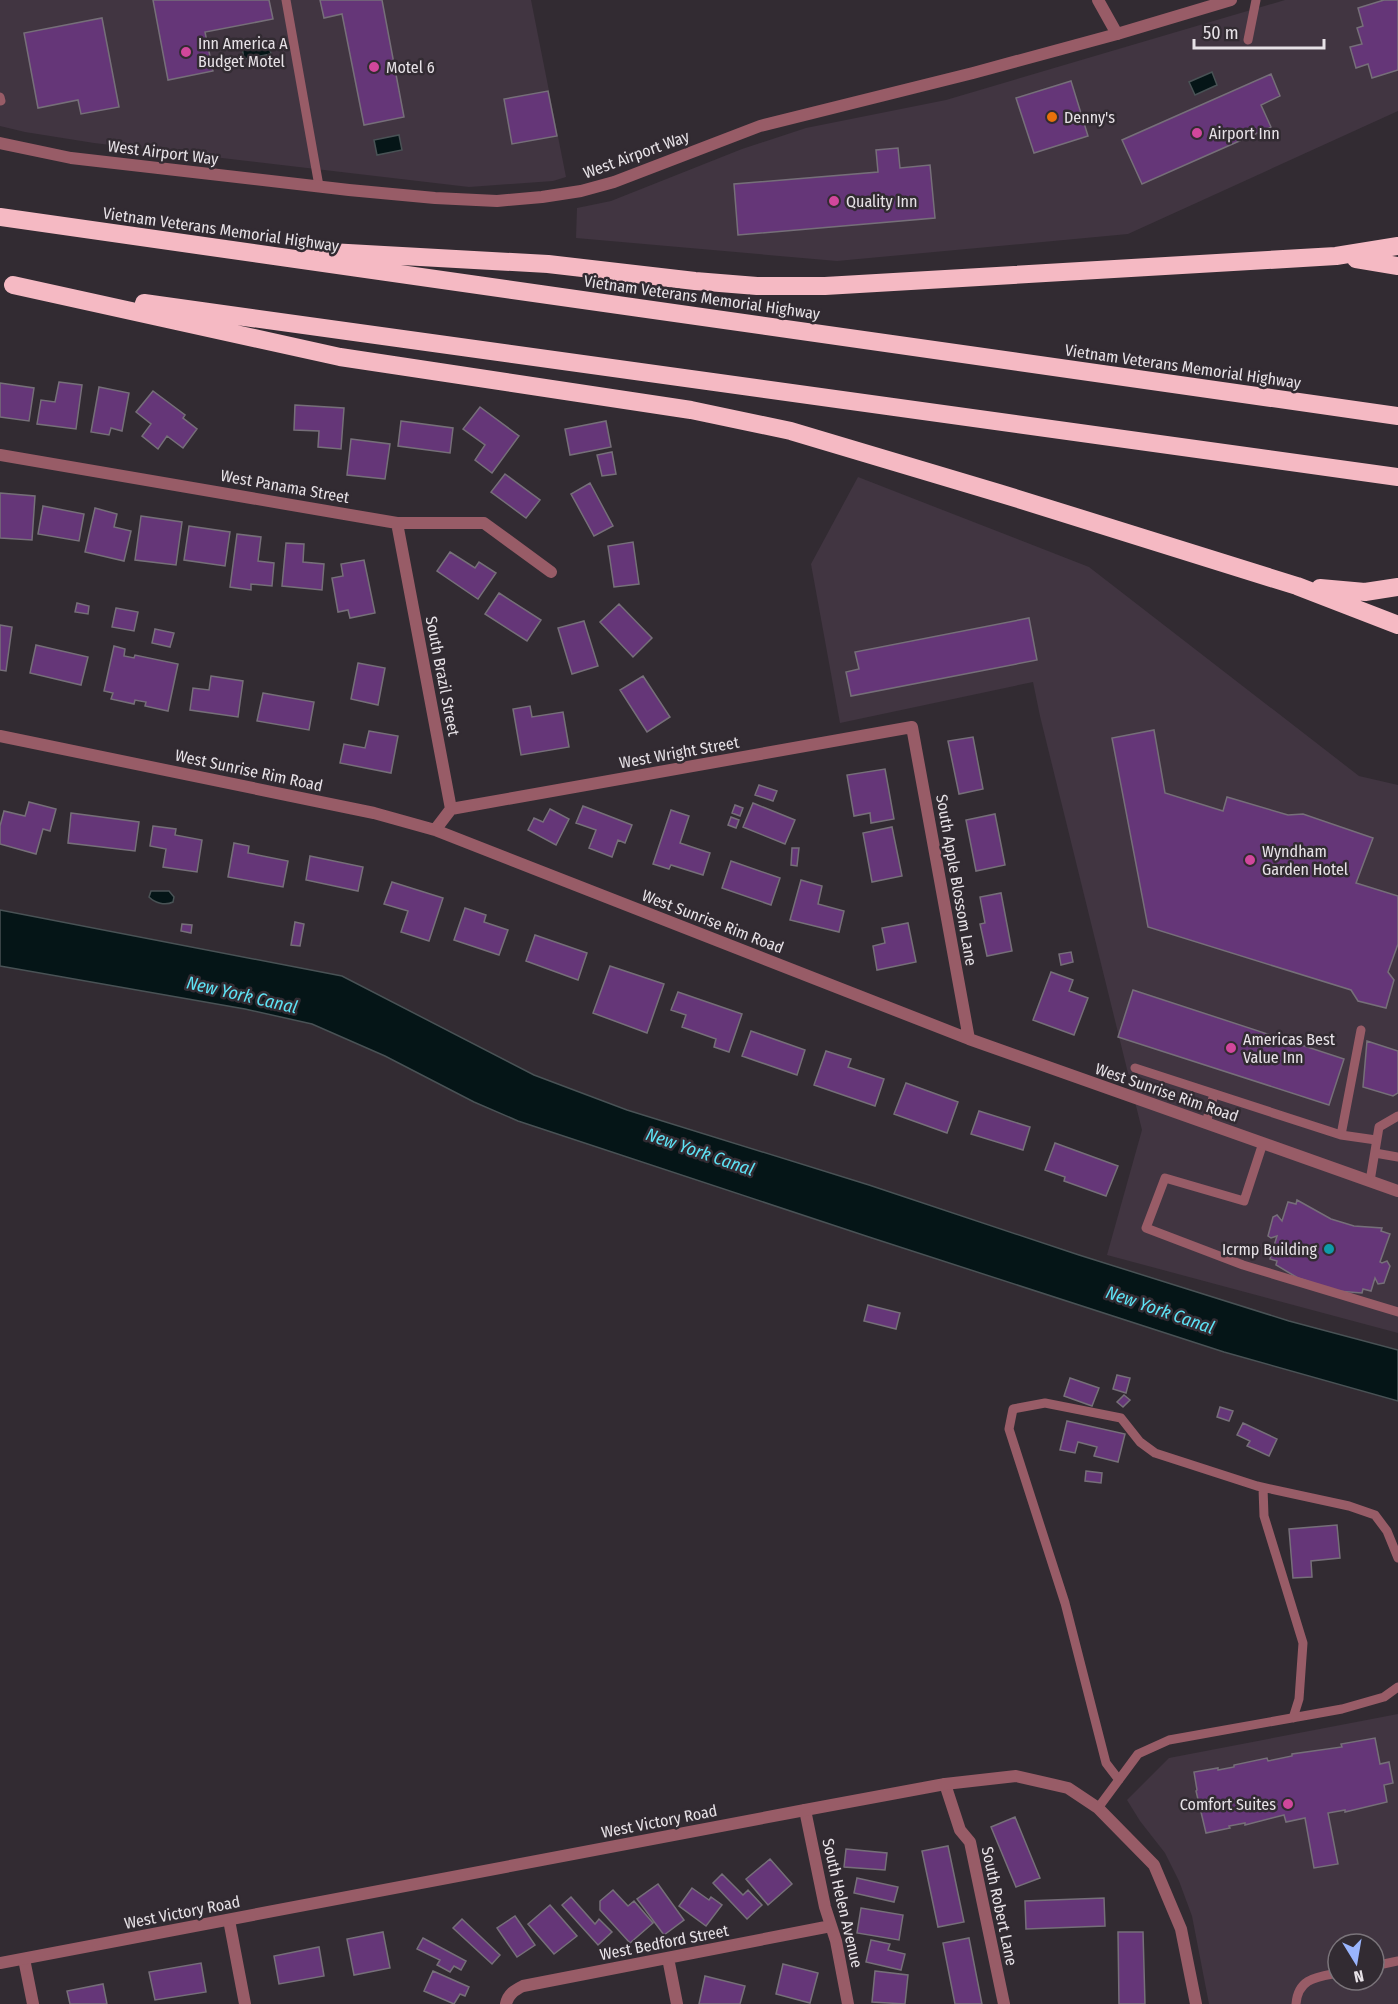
<svg xmlns="http://www.w3.org/2000/svg" width="1398" height="2004" font-family="'Fira Sans Condensed',sans-serif">
<style>
.built{fill:#413541;fill-rule:evenodd}
.water{fill:#051517;stroke:#495255;stroke-width:1.5}
.building{fill:#653678;stroke:#766f79;stroke-width:1.5}
.lines{fill:none;stroke-linecap:round;stroke-linejoin:round}
.service{stroke:#985c67;stroke-width:9}
.minor{stroke:#985c67;stroke-width:12}
.tertiary{stroke:#985c67;stroke-width:12}
.motorway{stroke:#f5b9c3;stroke-width:18}
.hotel-dot{fill:#d1479c;stroke:#322b32;stroke-width:2}
.food-dot{fill:#e8710a;stroke:#322b32;stroke-width:2}
.culture-dot{fill:#0f9aa8;stroke:#322b32;stroke-width:2}
.labels{text-anchor:middle;stroke-width:5;stroke-linejoin:round;paint-order:stroke}
.poi-label{font-size:16px;fill:#e7e2e7;stroke:#322b32;text-anchor:start}
.street-label{font-size:16px;fill:#e7e2e7;stroke:#322b32}
.water-label{font-size:18px;font-style:italic;fill:#5ee3f5;stroke:#322b32}
</style>
<rect width="100%" height="100%" fill="#322b32"/>
<path class="built" d="M0,0H531L566,177L553,181L469,187L94,143L25,132L0,126Z
M1285,0H1398V111L1128,234L837,261L576,238L577,208L611,201L742,149L806,128L946,100Z
M858,477L1089,567L1359,776L1398,785V1333L1107,1255L1142,1130L1040,716L1033,682L840,723L811,564Z
M1398,1714V2004H1209L1192,1916L1179,1881L1165,1853L1140,1821L1127,1800L1169,1758ZM1338,1944H1374V1980H1338Z"/>
<path class="water" d="M268,41L271,54L244,59L242,47Z
M1212,72L1217,85L1195,95L1189,82Z
M399,135L402,150L377,155L374,140Z
M151,891H169L174,897L173,902C165,906 155,903 149,897Z
M0,910L342,976L534,1075L627,1110L869,1185L1079,1255L1289,1321L1398,1350V1401L1224,1352L869,1237L518,1121L474,1102L385,1056L312,1024L245,1009L0,966Z"/>
<path class="building" d="M153,0H269L273,19L205,32L213,71L168,80Z
M320,0H382L404,117L364,125L342,14L324,18Z
M1384,0H1398V70L1372,78L1368,64L1356,68L1350,47L1362,44L1357,28L1363,26L1358,8Z
M102,18L119,107L81,114L78,100L38,108L24,33Z
M1271,74L1280,96L1261,105L1271,127L1142,184L1122,140Z
M1071,81L1088,136L1034,153L1016,98Z
M548,91L557,136L512,144L504,99Z
M898,148L900,168L930,165L935,218L738,235L734,184L878,172L876,150Z
M59,382L82,385L76,429L37,424L41,400L55,402Z
M0,383L34,388L29,421L0,417Z
M99,387L129,393L122,431L111,428L109,435L91,432Z
M153,391L185,415L183,418L197,429L183,448L167,436L158,449L142,436L151,424L136,412Z
M295,405L344,408L341,449L318,447L319,431L294,430Z
M480,407L519,436L492,473L475,460L485,445L463,429Z
M401,421L453,428L450,453L398,446Z
M606,421L611,447L570,455L565,429Z
M351,439L390,444L385,479L347,475Z
M612,452L616,474L602,476L597,455Z
M505,474L540,500L526,518L491,492Z
M590,483L613,526L594,536L571,494Z
M0,493L35,496L32,540L0,538Z
M43,506L84,514L79,541L38,534Z
M95,508L117,514L114,527L131,531L124,561L85,552Z
M141,516L182,522L176,565L135,560Z
M189,526L230,532L225,566L184,560Z
M237,534L261,537L258,561L274,563L272,586L251,584V590L230,587Z
M633,542L639,584L614,587L608,546Z
M286,543L304,544L303,562L324,564L322,590L282,586Z
M450,552L475,568L479,562L496,573L478,599L437,571Z
M364,560L375,613L350,618L348,610L338,612L332,578L343,576L341,564Z
M499,593L541,620L527,641L485,614Z
M77,603L89,606L88,614L75,612Z
M619,604L652,638L633,657L600,622Z
M116,608L138,612L134,631L112,627Z
M1029,618L1037,660L851,696L846,672L859,669L855,652Z
M584,621L598,666L572,674L558,628Z
M0,625L12,627L6,671L0,670Z
M155,629L174,633L170,647L152,643Z
M36,645L88,657L81,685L30,673Z
M114,646L125,649L124,656L134,658L135,655L178,664L168,711L145,706L146,702L135,700L134,704L111,699L113,693L104,691Z
M358,663L385,668L378,705L351,699Z
M211,676L243,681L238,717L190,710L193,688L209,690Z
M643,676L670,717L647,732L620,690Z
M263,693L314,702L309,730L257,721Z
M530,706L532,717L563,712L569,747L521,755L513,709Z
M1154,730L1165,793L1223,811L1227,797L1288,815L1303,814L1373,838L1356,883L1398,896V944L1388,972L1394,980L1386,1008L1358,1001L1351,990L1148,927L1112,738Z
M369,731L398,736L391,773L340,763L344,744L365,748Z
M973,737L983,789L959,794L948,741Z
M885,769L894,819L871,823L870,813L854,816L847,775Z
M759,785L777,791L773,801L755,795Z
M29,802L56,809L50,831L43,829L36,854L0,844V826L4,811L25,816Z
M753,803L795,820L785,844L743,827Z
M735,805L743,808L740,816L732,813Z
M583,806L632,825L625,843L618,840L612,857L589,848L596,830L576,823Z
M550,809L569,819L556,845L528,830L534,818L543,822Z
M671,810L689,816L680,843L710,853L703,875L671,865L669,869L653,864Z
M71,813L139,822L135,851L68,843Z
M995,814L1005,865L976,871L966,820Z
M731,817L739,820L736,828L728,825Z
M153,826L176,829L175,835L202,840L197,872L163,867L166,849L150,846Z
M892,827L902,876L872,882L863,833Z
M234,843L249,846L248,853L288,861L283,887L228,877Z
M792,848H799L797,866L791,865Z
M310,856L363,867L358,891L306,880Z
M731,861L780,878L771,905L722,888Z
M801,880L822,886L818,904L844,911L839,932L790,920Z
M392,882L443,898L429,941L401,932L408,911L384,904Z
M1001,893L1012,951L987,956L980,924L985,923L980,897Z
M465,908L486,915L484,922L508,930L499,955L454,940Z
M295,922L304,924L300,946L291,945Z
M908,923L916,962L877,970L873,946L885,943L882,928Z
M182,924L192,925L191,933L181,931Z
M535,935L587,953L578,980L526,961Z
M1071,952L1073,962L1061,965L1059,954Z
M610,966L664,984L647,1033L593,1013Z
M1051,972L1073,980L1069,991L1088,998L1074,1035L1033,1020Z
M1133,990L1344,1059L1329,1105L1118,1037Z
M678,992L742,1014L729,1052L714,1047L716,1039L682,1027L686,1015L671,1010Z
M751,1031L805,1050L797,1075L742,1056Z
M1367,1041L1398,1051V1093L1393,1096L1363,1087Z
M826,1051L851,1059L848,1067L884,1079L875,1106L814,1085Z
M906,1083L958,1102L947,1133L894,1114Z
M979,1111L1030,1127L1023,1150L971,1134Z
M1055,1143L1118,1166L1106,1196L1064,1181L1065,1177L1045,1170Z
M1297,1200L1331,1219L1354,1226L1382,1228L1381,1231L1390,1234L1380,1262L1382,1263L1387,1261L1390,1266L1384,1283L1378,1284L1375,1278L1371,1291L1363,1289L1362,1293L1337,1291L1298,1278L1276,1265L1277,1261L1270,1259L1277,1236L1271,1238L1268,1236L1273,1217L1277,1215L1282,1221L1288,1202L1296,1204Z
M868,1305L900,1313L896,1329L864,1321Z
M1117,1375L1130,1378L1126,1393L1113,1389Z
M1070,1378L1099,1388L1092,1406L1064,1396Z
M1124,1395L1130,1400L1123,1407L1117,1402Z
M1220,1407L1233,1411L1229,1421L1217,1417Z
M1067,1421L1125,1434L1118,1462L1094,1456L1097,1447L1078,1442L1075,1453L1060,1450Z
M1243,1423L1277,1439L1269,1456L1247,1446L1250,1441L1237,1435Z
M1086,1471L1102,1473L1101,1483L1085,1481Z
M1337,1525L1340,1558L1311,1561L1312,1577L1293,1578L1289,1529Z
M1375,1738L1380,1764L1389,1762L1393,1783L1384,1785L1387,1802L1345,1812V1810L1328,1813L1338,1864L1314,1868L1305,1818L1286,1822L1284,1815L1245,1825V1823L1229,1826L1230,1828L1206,1833L1196,1791L1197,1790L1194,1772L1218,1768V1770L1234,1767V1765L1267,1758L1268,1761L1292,1756V1754L1342,1747L1341,1744Z
M1015,1817L1040,1878L1016,1887L991,1827Z
M948,1846L964,1922L938,1927L922,1851Z
M846,1849L887,1853L885,1870L844,1867Z
M770,1859L792,1884L768,1905L746,1879Z
M722,1874L743,1895L748,1890L762,1905L747,1919L713,1883Z
M857,1878L898,1887L894,1902L854,1893Z
M658,1884L684,1920L664,1935L637,1899Z
M692,1888L709,1900L711,1897L722,1905L706,1926L679,1906Z
M613,1890L628,1906L634,1901L653,1923L630,1943L600,1910V1901Z
M571,1897L595,1924L599,1919L612,1932L598,1945L562,1905Z
M1104,1898L1105,1926L1026,1929L1025,1901Z
M550,1905L577,1936L554,1954L528,1924Z
M861,1908L903,1915L899,1940L857,1933Z
M515,1916L535,1945L517,1957L497,1928Z
M462,1919L500,1955L492,1964L453,1928Z
M383,1932L390,1968L354,1975L347,1939Z
M1118,1932H1143L1145,2004H1119Z
M423,1938L466,1961L461,1970L454,1966L450,1972L437,1965L440,1960L417,1949Z
M969,1938L982,2004H955L943,1943Z
M871,1940L890,1944L888,1950L905,1954L901,1970L866,1962Z
M319,1947L324,1976L279,1984L274,1956Z
M201,1963L206,1992L155,2000L149,1972Z
M783,1964L818,1973L810,2003L776,1994Z
M433,1971L469,1987L465,1996L460,1994L454,2004L424,1991Z
M875,1971L908,1975L905,2004L872,2002Z
M705,1976L745,1986L740,2004H699Z
M103,1984L107,2004H70L67,1991Z"/>
<g class="lines">
<path class="service" d="M286,0L319,186
M1248,40L1256,0
M0,97L1,101
M1135,1068L1341,1135L1361,1030
M1206,1123L1214,1094
M1341,1135L1376,1140
M1263,1143L1244,1201L1165,1178L1146,1228L1243,1265L1398,1312
M1375,1153L1398,1157
M1370,1181L1379,1127L1398,1116
M1263,1488L1264,1516L1303,1643L1299,1699L1293,1718
M1119,1780L1106,1763L1065,1603L1009,1429L1013,1409L1045,1403L1121,1418L1140,1442L1155,1453L1257,1486L1349,1506L1375,1515L1387,1531L1398,1558
M1098,1808L1138,1754L1169,1740L1342,1709L1384,1697L1398,1687
M1374,1966L1398,1961
M1296,2004C1298,1978 1317,1977 1338,1973"/>
<path class="minor" d="M1098,0L1117,34
M0,455L397,523H484L551,572
M397,523L451,809L435,830
M0,736L374,813L435,830L969,1039L1398,1191
M451,809L912,727L969,1039
M945,1784L960,1830L970,1842L1004,2004
M805,1810L825,1907L836,1941L848,2004
M229,1920L245,2004
M668,1958L677,2004
M24,1959L33,2004
M506,2004C508,1994 515,1990 523,1986L831,1926"/>
<path class="tertiary" d="M0,143L71,158L349,190L435,198L497,201L542,197L581,191L614,182L760,126L973,73L1117,34L1231,0
M0,1963L805,1810L945,1784L1016,1776L1068,1788L1098,1808L1154,1865L1181,1929L1196,2004"/>
<path class="motorway" d="M0,217L1398,416
M312,251L548,264L695,281L757,286H825L1336,256L1398,246
M1356,259L1398,266
M13,285L340,357L691,410L791,431L999,493L1297,586L1398,625
M144,303L1398,477
M1320,588L1365,592L1398,587"/>
</g>
<g class="hotel-dot">
<circle cx="186" cy="52" r="6"/>
<circle cx="374" cy="67" r="6"/>
<circle cx="1197" cy="133" r="6"/>
<circle cx="834" cy="201" r="6"/>
<circle cx="1250" cy="860" r="6"/>
<circle cx="1231" cy="1048" r="6"/>
<circle cx="1288" cy="1804" r="6"/>
</g>
<circle class="food-dot" cx="1052" cy="117" r="6"/>
<circle class="culture-dot" cx="1329" cy="1249" r="6"/>
<g class="labels">
<g class="poi-label">
<text x="198" y="49">Inn America A<tspan x="198" dy="18">Budget Motel</tspan></text>
<text x="386" y="73">Motel 6</text>
<text x="1064" y="123">Denny's</text>
<text x="1209" y="139">Airport Inn</text>
<text x="846" y="207">Quality Inn</text>
<text x="1262" y="857">Wyndham<tspan x="1262" dy="18">Garden Hotel</tspan></text>
<text x="1243" y="1045">Americas Best<tspan x="1243" dy="18">Value Inn</tspan></text>
<text x="1317" y="1255" text-anchor="end">Icrmp Building</text>
<text x="1276" y="1810" text-anchor="end">Comfort Suites</text>
</g>
<g class="street-label">
<text transform="translate(163 152) rotate(7)" y="6">West Airport Way</text>
<text transform="translate(636 154) rotate(-20)" y="6">West Airport Way</text>
<text transform="translate(221 229) rotate(8)" y="6">Vietnam Veterans Memorial Highway</text>
<text transform="translate(702 297) rotate(8)" y="6">Vietnam Veterans Memorial Highway</text>
<text transform="translate(1183 366) rotate(8)" y="6">Vietnam Veterans Memorial Highway</text>
<text transform="translate(285 486) rotate(10)" y="6">West Panama Street</text>
<text transform="translate(443 676) rotate(79)" y="6">South Brazil Street</text>
<text transform="translate(679 752) rotate(-10)" y="6">West Wright Street</text>
<text transform="translate(249 770) rotate(12)" y="6">West Sunrise Rim Road</text>
<text transform="translate(957 880) rotate(80)" y="6">South Apple Blossom Lane</text>
<text transform="translate(713 921) rotate(21)" y="6">West Sunrise Rim Road</text>
<text transform="translate(1167 1092) rotate(19)" y="6">West Sunrise Rim Road</text>
<text transform="translate(659 1821) rotate(-11)" y="6">West Victory Road</text>
<text transform="translate(843 1903) rotate(77)" y="6">South Helen Avenue</text>
<text transform="translate(1000 1906) rotate(78)" y="6">South Robert Lane</text>
<text transform="translate(182 1912) rotate(-11)" y="6">West Victory Road</text>
<text transform="translate(664 1942) rotate(-11)" y="6">West Bedford Street</text>
</g>
<g class="water-label">
<text transform="translate(242 995) rotate(13)" y="6">New York Canal</text>
<text transform="translate(700 1152) rotate(19)" y="6">New York Canal</text>
<text transform="translate(1160 1310) rotate(19)" y="6">New York Canal</text>
</g>
</g>
<g transform="translate(1356 1962) rotate(169)"><circle r="28" fill="#322b32" stroke="#7a747a" stroke-width="1.5"/>
<path d="M0-4.5L10 22L0 15L-10 22Z" fill="#9ab5fd"/>
<text y="-9" font-size="16" font-weight="bold" text-anchor="middle" fill="#e7e2e7">N</text>
</g>
<path d="M1194 39v9h130v-9" fill="none" stroke="#e7e2e7" stroke-width="3"/>
<text x="1203" y="39" font-size="18" fill="#e7e2e7" stroke="#322b32" stroke-width="4.5" paint-order="stroke">50 m</text>
</svg>
